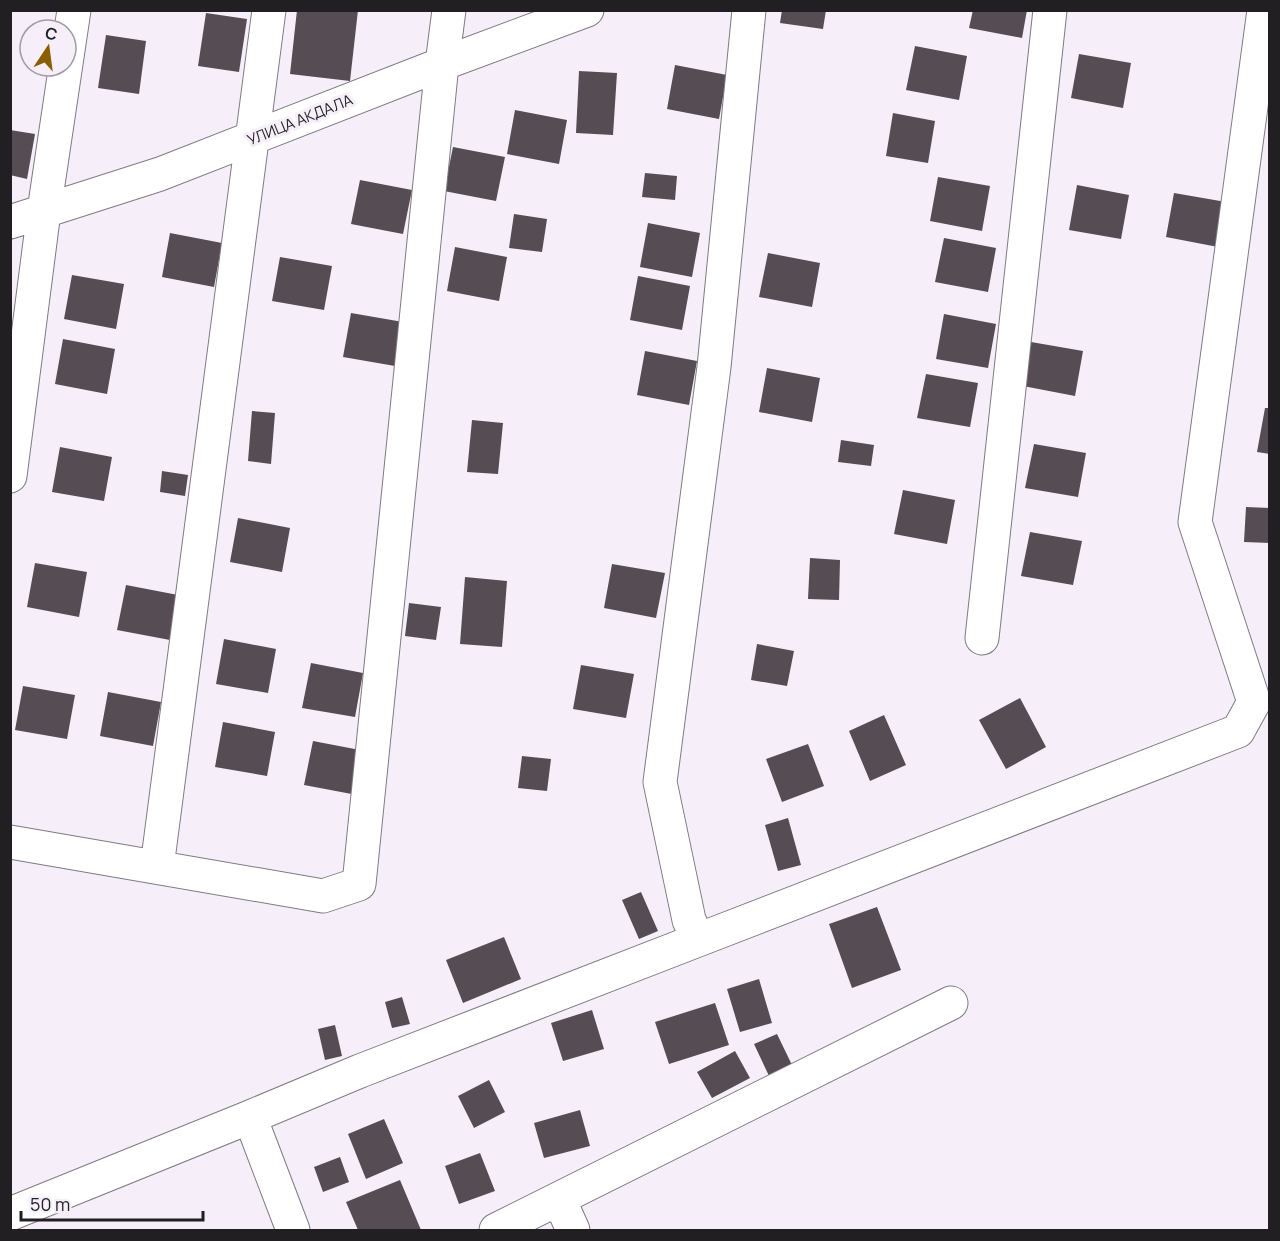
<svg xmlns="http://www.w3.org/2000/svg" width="1280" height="1241" font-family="Manrope,sans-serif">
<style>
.building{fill:#564c53}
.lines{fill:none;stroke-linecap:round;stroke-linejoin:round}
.minor-casing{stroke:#807a83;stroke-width:35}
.minor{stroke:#fff;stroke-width:33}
.labels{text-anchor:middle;stroke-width:6;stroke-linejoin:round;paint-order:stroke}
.street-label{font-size:15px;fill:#211f22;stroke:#f6effa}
</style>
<rect width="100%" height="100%" fill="#f6effa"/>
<path class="building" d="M297,10H358L350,81L290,74Z
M782,10H826L823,29L780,23Z
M973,10H1027L1022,38L969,28Z
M206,13L247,19L239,72L198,66Z
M106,35L146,41L139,94L98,88Z
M915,46L967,56L959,100L906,90Z
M1079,54L1131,63L1123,108L1071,98Z
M675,65L727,75L719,119L667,109Z
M579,71L617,73L613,135L576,133Z
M515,110L567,120L559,164L507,154Z
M893,113L935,121L928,163L886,156Z
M10,130L35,134L27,179L10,175Z
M453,147L505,157L496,201L444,191Z
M645,173L677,176L675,200L642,197Z
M938,177L990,186L982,231L930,221Z
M360,180L412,190L403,234L351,224Z
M1077,185L1129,195L1121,239L1069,230Z
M1174,193L1226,202L1218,247L1166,237Z
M514,214L547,219L542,252L509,248Z
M648,223L700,233L692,277L640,267Z
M170,233L222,243L214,287L162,277Z
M944,238L996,248L988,292L935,282Z
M455,247L507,257L499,301L447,291Z
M768,253L820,263L812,307L759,297Z
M280,257L332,266L324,310L272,301Z
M72,275L124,284L116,329L64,319Z
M638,276L690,286L682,330L630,320Z
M351,313L403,322L395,366L343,357Z
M944,314L996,324L988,368L936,359Z
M63,339L115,349L107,394L55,384Z
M1031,342L1083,351L1075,396L1023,386Z
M645,351L697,361L689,405L637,395Z
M767,368L820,378L812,422L759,412Z
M926,374L978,383L970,427L917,418Z
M1265,408H1270V454L1257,452Z
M252,411L275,413L271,464L248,461Z
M472,420L503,423L498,474L467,472Z
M841,440L874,445L871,466L838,462Z
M1034,444L1086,453L1078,497L1025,488Z
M60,447L112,457L104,501L52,492Z
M162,471L188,475L185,496L160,492Z
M903,490L955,500L947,544L894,534Z
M1246,507L1270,508V543L1244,542Z
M238,518L290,528L282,572L230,562Z
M1030,532L1082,541L1073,585L1021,576Z
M810,558L840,560L839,600L808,599Z
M35,563L87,572L79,617L27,607Z
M612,564L665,573L656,618L604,608Z
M465,577L507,581L502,647L460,644Z
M126,585L178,595L170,640L117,630Z
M409,603L441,607L436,640L405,636Z
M224,639L276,649L268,693L216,684Z
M757,644L794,651L787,686L751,680Z
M311,663L363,673L355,717L302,708Z
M581,665L634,674L626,718L573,709Z
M23,686L75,695L67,739L15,730Z
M108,692L161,702L153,746L100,736Z
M1020,698L1046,747L1006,769L979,720Z
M884,715L906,765L870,781L849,731Z
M223,722L275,732L267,776L215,767Z
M313,741L365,751L357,795L304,785Z
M808,744L824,786L782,802L766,759Z
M522,756L551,759L547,791L518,788Z
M788,818L801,865L778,871L765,825Z
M641,892L658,931L639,939L622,900Z
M877,907L901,970L852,988L829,924Z
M504,937L521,979L463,1003L446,960Z
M759,979L772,1023L740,1032L727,989Z
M402,997L410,1024L392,1028L385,1002Z
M715,1003L729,1045L669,1064L655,1022Z
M592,1010L604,1049L563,1061L551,1023Z
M335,1025L342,1056L325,1060L318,1029Z
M777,1034L792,1065L769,1076L754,1044Z
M735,1051L750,1078L712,1098L697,1072Z
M489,1080L505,1112L474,1128L458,1096Z
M580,1110L590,1146L544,1158L534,1123Z
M384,1119L403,1163L366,1179L348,1134Z
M480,1153L495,1191L459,1204L445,1166Z
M340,1157L349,1182L323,1192L314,1167Z
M400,1180L421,1230H358L346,1202Z"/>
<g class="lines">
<g class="minor-casing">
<path id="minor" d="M10,222L160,174L442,64L587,10
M10,476L44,211L74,10
M982,638L1050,10
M10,842L323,896L359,884L442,64L449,10
M157,867L269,10
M698,940L1238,731L1254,702L1195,522L1264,10
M559,1199L573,1230
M10,1214L250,1117
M293,1230L250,1117L360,1071L698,940L689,920L660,782L714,367L749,10
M496,1230L951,1003"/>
</g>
<use href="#minor" class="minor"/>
</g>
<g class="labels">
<g class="street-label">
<text transform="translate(300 120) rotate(-22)" y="5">УЛИЦА АКДАЛА</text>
</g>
</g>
<rect width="1280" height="1241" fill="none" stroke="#211f22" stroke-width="24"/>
<g transform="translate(48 48) rotate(13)"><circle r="28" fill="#f6effa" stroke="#a19ca4" stroke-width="1.5"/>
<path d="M0-4.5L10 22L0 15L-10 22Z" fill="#8b5e01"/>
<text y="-9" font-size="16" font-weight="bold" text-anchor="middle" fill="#211f22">С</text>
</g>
<path d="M21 1211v9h182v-9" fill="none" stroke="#211f22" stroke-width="3"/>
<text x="30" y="1211" font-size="18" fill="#211f22" stroke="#f6effa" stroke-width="4.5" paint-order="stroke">50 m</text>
</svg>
